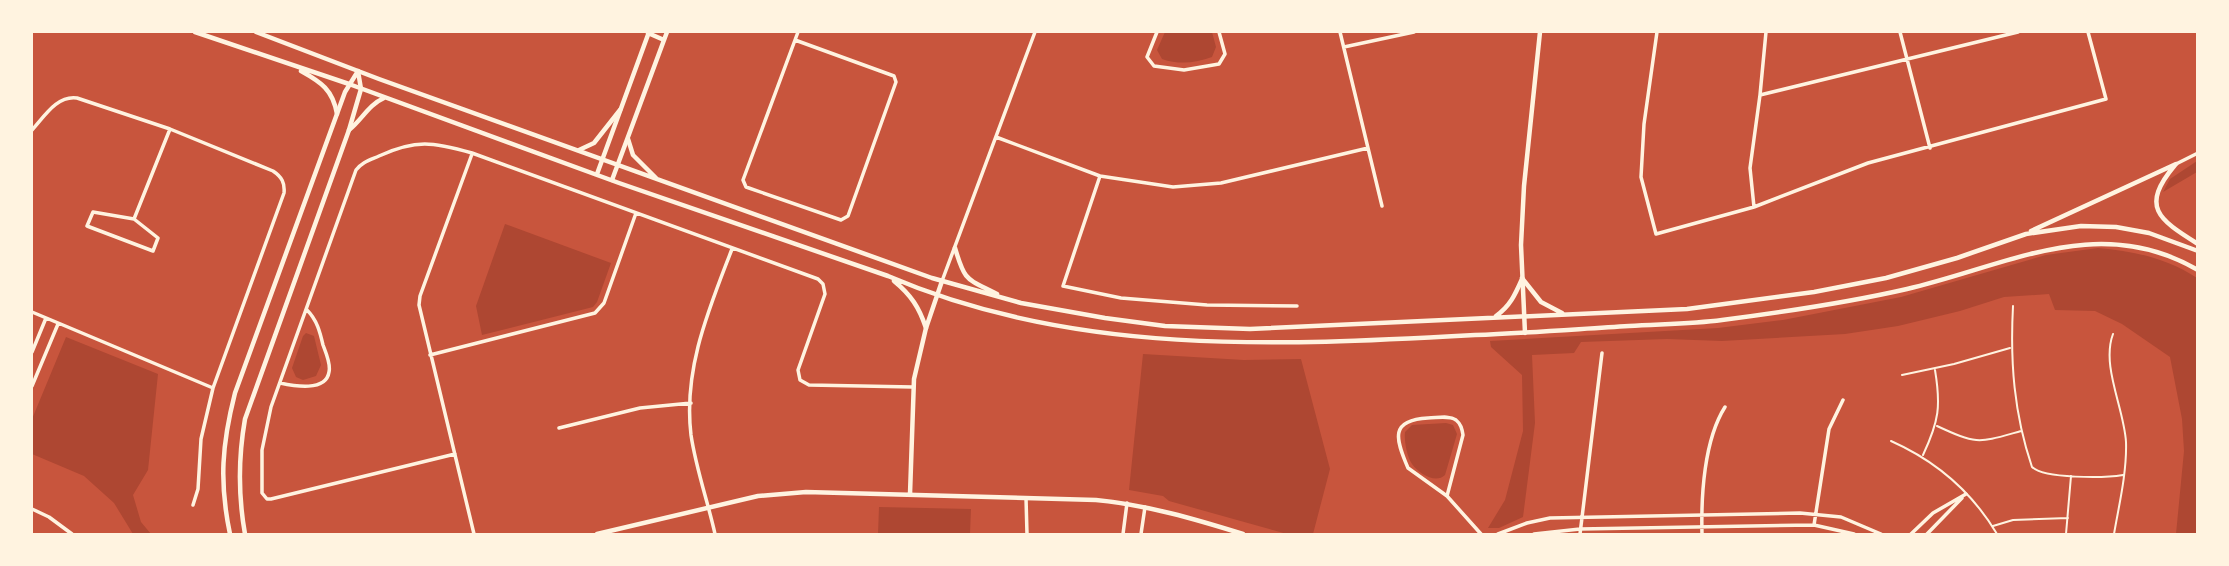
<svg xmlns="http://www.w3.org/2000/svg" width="2229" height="566" font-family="'Source Sans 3',sans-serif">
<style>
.green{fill:#ae4732}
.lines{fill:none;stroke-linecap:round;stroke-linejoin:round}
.service{stroke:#fff3e0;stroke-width:2}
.minor{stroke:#fff3e0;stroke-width:3.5}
.tertiary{stroke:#fff3e0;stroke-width:4.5}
.secondary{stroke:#fff3e0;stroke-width:4.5}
</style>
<rect width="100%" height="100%" fill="#c8553d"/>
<path class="green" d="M1165,32H1212L1216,47L1212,57C1196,63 1179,65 1162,59L1157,50Z
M2197,161V172L2163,192L2170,179Z
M505,224L611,263L597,302L593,307L482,335L476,306Z
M2098,248C2133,251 2167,258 2197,278V534H2176L2184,451L2182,419L2170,357L2122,324L2095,311L2055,310L2049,294L2004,297L1960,311L1898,326L1845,334L1722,341L1667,339L1581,342L1574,353L1532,355L1535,423L1523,517L1499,528H1488L1505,500L1523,431L1522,375L1491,347L1490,341L1718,328L1783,320L1901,297L2046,255Z
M306,333L314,336L321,365L316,376L303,380L296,377L292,368L303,336Z
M66,337L158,374L148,470L133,495L141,522L151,534H133L114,503L84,476L32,454V419Z
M1143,354L1244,360L1301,359L1330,469L1313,534H1287L1169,501L1163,496L1129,490Z
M1446,423L1453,425L1457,434L1445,475C1436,484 1419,474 1412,464C1407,457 1404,441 1405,432L1412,425Z
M879,507L971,509L970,534H878Z"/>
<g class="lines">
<path class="service" d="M2013,306C2010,362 2014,414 2032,467C2044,479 2105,478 2123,475
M2113,334C2101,366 2124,408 2126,442C2127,472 2119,505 2114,534
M1902,375L1954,364L2010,348
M1937,426C1978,445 1978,443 2021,431
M1891,441C1936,461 1972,492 1997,534
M1923,455C1939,421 1941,406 1935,370
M1993,526L2013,520L2068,518
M2066,534L2071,476"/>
<path class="minor" d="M1157,32L1147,57L1154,66L1184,70L1219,64L1225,54L1219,32
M1340,32L1382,206
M1657,32L1644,124L1641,177L1656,234L1754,207L1868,163L2106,99L2088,32
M1766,32L1760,95L2018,32
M1900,32L1930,148
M795,40L894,76L896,82L848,216L841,220L746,187L743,180L798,32
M1344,47L1414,32
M32,130C44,117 57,95 77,98L170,129L273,171C282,177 285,183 284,193L213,388L32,312
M996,137L1100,176L1173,187L1221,183L1368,148
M472,154L420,296L419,305L474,534
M2176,164L2198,153
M1100,176L1063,286L1121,298L1207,305L1297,306
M1754,207L1750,168L1760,95
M134,219L93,212L87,226L153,251L158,238L134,219L170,129
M942,281L1035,32
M32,352L46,318
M430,355L595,313L604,303L636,213
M280,383C294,386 326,392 329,372C331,364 326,353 323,345C320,332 317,320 307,310
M32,386L58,324
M559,428L640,408L691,403
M455,454L271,499H267L262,493V450L271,407L356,170C362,162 370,160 379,156C416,139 433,142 472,153L818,279L823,284L825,294L798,370L800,380L809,385L913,387
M1447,496L1463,435C1462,429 1461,424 1456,420C1449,415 1437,418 1428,418C1390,420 1395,438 1408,468L1447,496L1481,534
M1026,498L1027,534
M193,505L198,489L201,439L213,388
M32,509L49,517L72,534
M1814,525L1829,429L1843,400
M715,534C708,502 696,469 691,435C683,369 709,309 732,249
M1123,534L1127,503
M1141,534L1145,507
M1498,534L1527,523L1550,518L1800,513L1841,517L1881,534
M1534,534L1580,529L1814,525L1854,534
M1580,534L1602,353
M1702,534C1701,496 1704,440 1725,407
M1911,534L1933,513L1966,494
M1927,534L1962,498"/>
<path class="tertiary" d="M648,33L664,40
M597,174L649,32
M612,180L667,32
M1525,333L1521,245L1524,186L1540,32
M910,494L914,379L926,328L942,281
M230,534C219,482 222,444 235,393L345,92L358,71
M245,534C238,495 238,459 245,419L349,130L361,89L358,71
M597,534L758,496L806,492L1096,500C1147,505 1195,519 1243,534"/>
<path class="secondary" d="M195,32L349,84L619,183L888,276C1074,356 1277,346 1475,335C1526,333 1578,329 1629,326C1660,324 1692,324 1722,320C1784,312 1846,303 1907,289C2007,266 2098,212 2198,270
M256,32L379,79L932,278L1021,303L1105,318L1165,326L1250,329L1687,309L1814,292L1886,278L1957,258L2026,234L2081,226L2116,227L2149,233L2198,251
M301,71C321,82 333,90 337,114
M349,130C362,120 368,105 384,98
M628,139L633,155L656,178
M579,150L594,143L620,110
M2175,165C2140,207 2158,219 2198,244
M2031,231L2176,164
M955,248C965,282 966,278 997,294
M1522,278L1541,302L1562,313
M894,281C911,295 919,307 926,328
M1496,316C1510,306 1515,295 1522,279"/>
</g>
<rect width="2229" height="566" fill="none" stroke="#fff3e0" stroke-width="66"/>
</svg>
